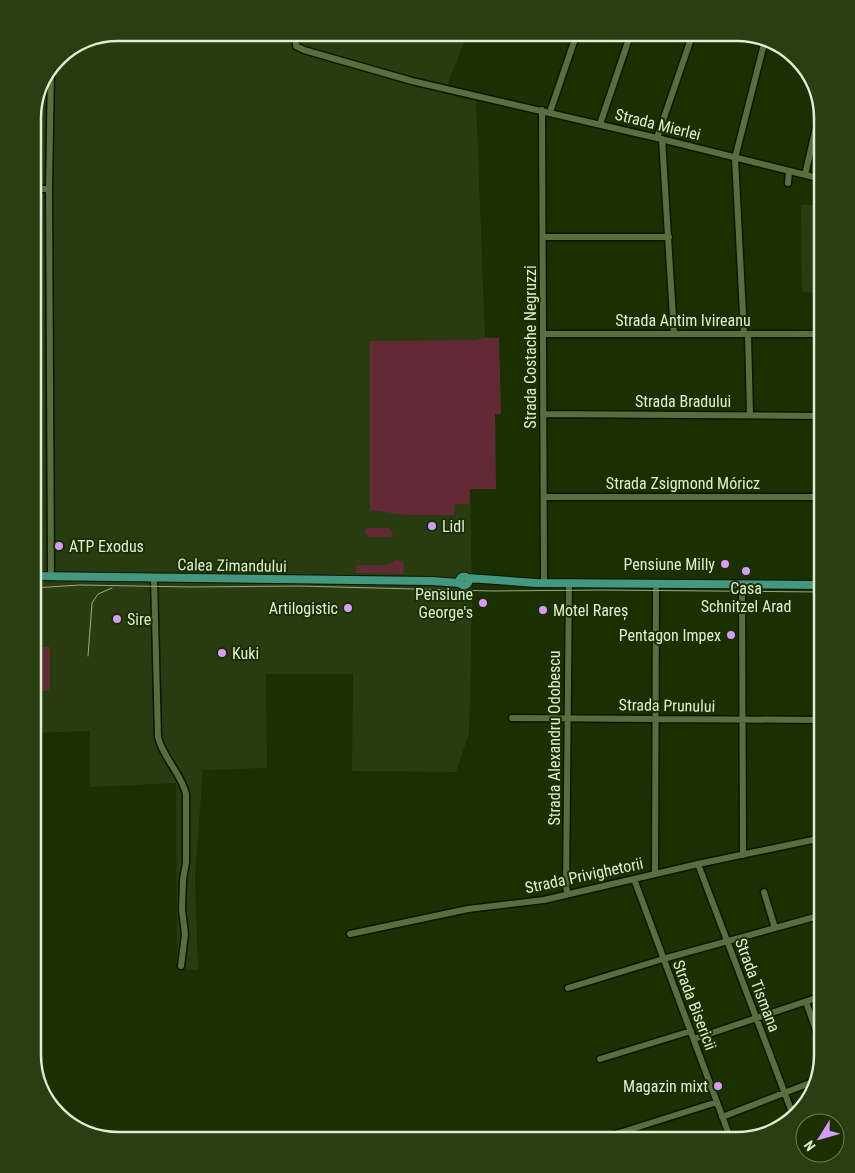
<svg xmlns="http://www.w3.org/2000/svg" width="855" height="1173" font-family="'Roboto Condensed',sans-serif">
<style>
.built{fill:#293c10}
.green{fill:#612a34}
.lines{fill:none;stroke-linecap:round;stroke-linejoin:round}
.minor-casing{stroke:#091500;stroke-width:9}
.major-casing{stroke:#091500;stroke-width:10}
.minor{stroke:#566f3d;stroke-width:6}
.major{stroke:#459880;stroke-width:8}
.tram{stroke:#98aa86;stroke-width:1}
.poi-dot{fill:#d59cfb;stroke:#1a3000;stroke-width:2}
.labels{text-anchor:middle;stroke-width:4;stroke-linejoin:round;paint-order:stroke}
.street-label{font-size:16px;fill:#dfeed2;stroke:#1a3000}
.poi-label{font-size:16px;fill:#dfeed2;stroke:#1a3000;text-anchor:start}
.rim{fill:none;stroke:#dfeed2;stroke-width:2.5}
</style>
<rect width="100%" height="100%" fill="#1a3000"/>
<path class="built" d="M119,33H468L450,77L446,94L476,101L485,337L499,338L501,414H495L496,489H470L472,597L469,733L456,772L352,771L353,674H266L267,768L203,770L195,875L198,970L177,969L176,783L90,787V731L33,733V113L42,80L62,54Z
M801,205H813L814,293L802,292Z"/>
<path class="green" d="M485,338H499L501,414H495L496,489H470V504H455L454,515H406L370,510V341L474,340Z
M366,528H390L393,534L390,537H369L365,533Z
M396,560L402,561C405,566 405,569 402,574L356,573L355,566L356,565H387Z
M33,647H50V691H33Z"/>
<g class="lines">
<g class="minor-casing">
<path id="minor" d="M295,33L296,46L304,50L412,81L657,138L822,179
M542,110L544,583
M550,112L577,33
M600,124L631,33
M657,138L693,33
M662,139L674,334
M805,175L820,110
M788,183L789,171
M33,189H49
M543,237H669
M544,334H822
M744,334L735,158L765,40
M748,334L750,415
M543,414L822,416
M544,497H822
M51,577L49,189L51,68
M154,578L158,737C163,758 181,773 186,794V863L183,879L182,910L185,934L181,966
M742,585L743,855
M512,718L822,720
M698,864L793,1115
M655,874L656,584
M634,879L731,1140
M764,892L775,928
M568,894L566,887L569,583
M350,934L468,909L544,900L698,864L822,838
M568,988L663,959L822,915
M806,1002L818,1036
M694,1039L822,996
M600,1059L691,1031
M722,1117L815,1081
M597,1140L717,1102"/>
</g>
<g class="major-casing">
<path id="major" d="M33,576L432,581L460,583
M459.5 581a4.5 4.5 0 1 1 9 0a4.5 4.5 0 1 1-9 0Z
M468,578L537,583L822,585"/>
</g>
<use href="#minor" class="minor"/>
<use href="#major" class="major"/>
<path class="tram" d="M33,588L80,585L192,587L299,586L492,591L603,590L822,592
M88,656L92,603L98,594L112,588"/>
</g>
<g class="poi-dot">
<circle cx="432" cy="526" r="5"/>
<circle cx="59" cy="546" r="5"/>
<circle cx="725" cy="564" r="5"/>
<circle cx="746" cy="571" r="5"/>
<circle cx="483" cy="603" r="5"/>
<circle cx="348" cy="608" r="5"/>
<circle cx="543" cy="610" r="5"/>
<circle cx="117" cy="619" r="5"/>
<circle cx="731" cy="635" r="5"/>
<circle cx="222" cy="653" r="5"/>
<circle cx="718" cy="1086" r="5"/>
</g>
<g class="labels">
<g class="street-label">
<text transform="translate(658 124) rotate(14)" y="6">Strada Mierlei</text>
<text x="683" y="326">Strada Antim Ivireanu</text>
<text transform="translate(530 347) rotate(-90)" y="6">Strada Costache Negruzzi</text>
<text x="683" y="407">Strada Bradului</text>
<text x="683" y="489">Strada Zsigmond Móricz</text>
<text transform="translate(232 565) rotate(1)" y="6">Calea Zimandului</text>
<text transform="translate(667 705) rotate(1)" y="6">Strada Prunului</text>
<text transform="translate(554 738) rotate(-90)" y="6">Strada Alexandru Odobescu</text>
<text transform="translate(584 875) rotate(-12)" y="6">Strada Privighetorii</text>
<text transform="translate(758 985) rotate(69)" y="6">Strada Tismana</text>
<text transform="translate(695 1005) rotate(69)" y="6">Strada Bisericii</text>
</g>
<g class="poi-label">
<text x="442" y="532">Lidl</text>
<text x="69" y="552">ATP Exodus</text>
<text x="715" y="570" text-anchor="end">Pensiune Milly</text>
<text x="746" y="594" text-anchor="middle">Casa<tspan x="746" dy="18">Schnitzel Arad</tspan></text>
<text x="473" y="600" text-anchor="end">Pensiune<tspan x="473" dy="18">George's</tspan></text>
<text x="338" y="614" text-anchor="end">Artilogistic</text>
<text x="553" y="616">Motel Rareș</text>
<text x="127" y="625">Sire</text>
<text x="721" y="641" text-anchor="end">Pentagon Impex</text>
<text x="232" y="659">Kuki</text>
<text x="708" y="1092" text-anchor="end">Magazin mixt</text>
</g>
</g>
<path d="M0 0H855V1173H0ZM118 41H737A77 77 0 0 1 814 118V1055A77 77 0 0 1 737 1132H118A77 77 0 0 1 41 1055V118A77 77 0 0 1 118 41Z" fill="#2a3f11" fill-rule="evenodd"/>
<path class="rim" d="M118 41H737A77 77 0 0 1 814 118V1055A77 77 0 0 1 737 1132H118A77 77 0 0 1 41 1055V118A77 77 0 0 1 118 41Z"/>
<g transform="translate(820 1138) rotate(233)"><circle r="24" fill="#1a3000" stroke="#697c54"/>
<path d="M0-4L9 19L0 12L-9 19Z" fill="#d59cfb"/>
<text y="-8" font-size="14" font-weight="bold" text-anchor="middle" fill="#dfeed2">N</text>
</g>
</svg>
